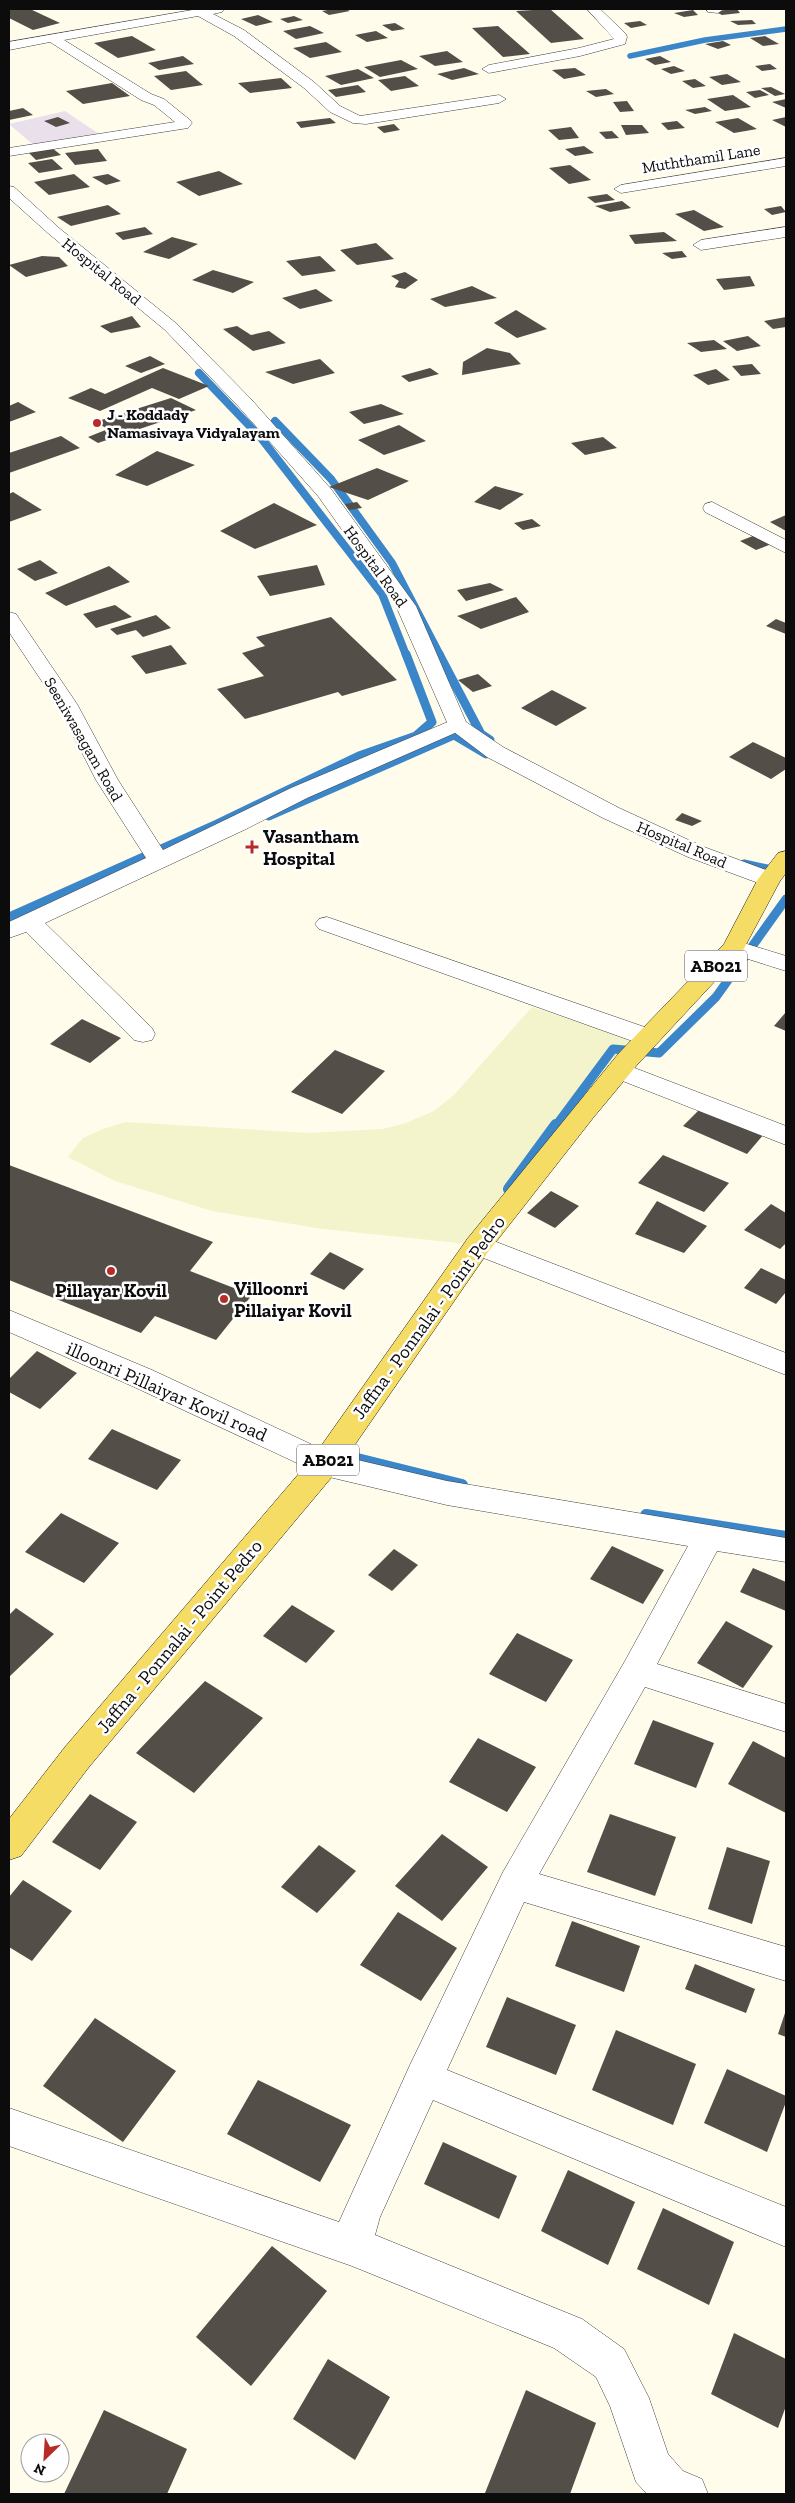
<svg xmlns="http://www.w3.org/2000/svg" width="795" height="2503" font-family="'Zilla Slab',serif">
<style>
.industrial{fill:#eae0eb}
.farmland{fill:#f3f3cc}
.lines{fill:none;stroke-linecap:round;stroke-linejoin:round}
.stream-far3{stroke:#3a86c9;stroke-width:5.5}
.stream-far2{stroke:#3a86c9;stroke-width:8}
.stream-far1{stroke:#3a86c9;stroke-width:9}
.stream{stroke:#3a86c9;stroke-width:12}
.building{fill:#544e48}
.minor-casing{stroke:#3f3f3f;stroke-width:1}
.tertiary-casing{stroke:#3f3f3f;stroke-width:1}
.primary-casing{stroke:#1d1d1d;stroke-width:1}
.minor{fill:#fff;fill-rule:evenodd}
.tertiary{fill:#fff;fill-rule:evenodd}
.primary{fill:#f5dc65;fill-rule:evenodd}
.poi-dot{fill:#b82c28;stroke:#fff;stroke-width:2}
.labels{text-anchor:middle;stroke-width:5;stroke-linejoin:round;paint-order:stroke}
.far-street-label{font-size:16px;fill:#0c0c0c;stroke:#fff}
.far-poi-label{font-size:16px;font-weight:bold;fill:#0c0c0c;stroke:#fff;text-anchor:start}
.shield{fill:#fff;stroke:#555;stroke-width:1}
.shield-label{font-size:18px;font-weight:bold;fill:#0c0c0c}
.poi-label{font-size:19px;font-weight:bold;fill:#0c0c0c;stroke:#fff;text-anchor:start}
.street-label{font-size:19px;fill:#0c0c0c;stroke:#fff}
</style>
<rect width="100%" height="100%" fill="#fffceb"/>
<path class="industrial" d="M65,111L105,138L37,148L9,124Z"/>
<path class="farmland" d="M532,1007L642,1043L478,1245L323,1229L212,1211L115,1181L68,1157L83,1138L103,1129L126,1122L308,1133L383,1129L406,1123L434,1111L454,1095Z"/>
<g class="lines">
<path class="stream-far3" d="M630,56L705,40L786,29"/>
<path class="stream-far2" d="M199,373L261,438L382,594L406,655
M275,421L331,479L392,563L440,655"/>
<path class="stream-far1" d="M439,654L481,734L490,740
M269,816L454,735L486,754
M744,864L772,870
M9,917L217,824L359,756L416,736L432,722L406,654
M555,1127L613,1049L659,1053L716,997L786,899"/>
<path class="stream" d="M509,1189L556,1125
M333,1453L462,1485
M646,1515L786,1537"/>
</g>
<path class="building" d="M9,9H30L60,23L33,30L9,18Z
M333,9H345L350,11L329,15L322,11Z
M550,9L584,39L551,43L516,11Z
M737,9L740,13L722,15L714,11Z
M693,10L698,15L684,17L674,13Z
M258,15L273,22L256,26L241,19Z
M294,16L303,20L288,23L280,19Z
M752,20L756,24L738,25L730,21Z
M640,21L647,25L631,28L624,23Z
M395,23L405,29L392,31L382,25Z
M310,26L324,33L296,39L283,31Z
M498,26L530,54L503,57L472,28Z
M376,31L388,38L367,42L355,35Z
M132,36L156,50L118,58L94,43Z
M765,36L779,44L763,46L750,38Z
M723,41L731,45L718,49L705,44Z
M326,42L342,52L310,58L293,48Z
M447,51L463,62L435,66L419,56Z
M183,56L194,64L159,70L148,63Z
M660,56L671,62L655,65L645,59Z
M401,60L418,69L380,77L364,67Z
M770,64L777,69L762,71L755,66Z
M674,66L685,71L671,74L661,69Z
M464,68L479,74L452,80L437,74Z
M575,68L586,75L564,79L552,70Z
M358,69L374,78L341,85L325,76Z
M186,71L203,85L171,90L154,76Z
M727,74L741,82L722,85L709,77Z
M405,76L419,86L391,91L378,80Z
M281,78L292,88L250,93L238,83Z
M695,79L706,86L693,88L682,81Z
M112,83L130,96L83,104L66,91Z
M358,85L366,92L336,97L328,90Z
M771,87L785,94L775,96L761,88Z
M606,89L614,94L596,97L586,91Z
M760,90L769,95L755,98L746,92Z
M733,95L751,107L725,111L707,99Z
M786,99V108L772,102Z
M627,101L634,111L620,112L613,102Z
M705,107L712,111L695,114L685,110Z
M23,108L33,115L9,120V111Z
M58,117L70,123L56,127L44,121Z
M786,117V127L772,120Z
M330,118L336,123L301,128L296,122Z
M738,118L757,129L734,133L715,122Z
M677,121L685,128L668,130L661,123Z
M394,124L400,130L384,133L377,127Z
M621,125H642L649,133L626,135Z
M571,127L579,138L559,140L548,130Z
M612,131L619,138L606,139L599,132Z
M584,146L594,153L575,156L565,149Z
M52,148L61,155L36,160L28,152Z
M98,149L107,161L75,165L65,153Z
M52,159L63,169L39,173L28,163Z
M570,165L591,180L569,184L549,168Z
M219,171L243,184L199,196L176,182Z
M74,174L90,187L49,195L34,182Z
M108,174L121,181L106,185L92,177Z
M607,194L615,200L595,203L587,197Z
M622,201L631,208L610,212L595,206Z
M108,205L121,214L71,226L57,217Z
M781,206L786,212L772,215L764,209Z
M694,210L724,227L704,231L675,214Z
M145,227L153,234L123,240L115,233Z
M664,232L677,241L635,244L629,235Z
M172,237L198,244L169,259L143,252Z
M376,243L394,259L357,265L340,250Z
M682,251L687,257L672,259L662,253Z
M42,256L59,257L68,266L26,277L9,265Z
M320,256L336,271L302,276L286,261Z
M213,270L254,282L233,293L192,280Z
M405,272L418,280L405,289L395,287L399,281L391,276Z
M750,276L755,286L724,290L716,279Z
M472,286L497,298L445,307L430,299Z
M316,289L333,301L300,309L282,298Z
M516,310L547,329L517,338L494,323Z
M132,316L141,327L111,333L100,326Z
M786,317V327L773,329L764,321Z
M237,326L251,335L269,331L286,343L253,351L223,329Z
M748,336L761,346L737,351L723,341Z
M714,340L727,349L701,352L687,343Z
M487,348L510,353L521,364L462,375L463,362Z
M150,356L165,364L141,373L125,366Z
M320,359L335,373L293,384L265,372Z
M752,364L761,374L741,376L732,366Z
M163,368L209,386L179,399L152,388L100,411L68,398L91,388L105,394Z
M430,368L439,374L409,382L401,376Z
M716,369L730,380L708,385L693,375Z
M171,398L196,410L98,443L88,437L108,429L95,422Z
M18,402L36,412L9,422V406Z
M381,404L404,414L364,424L349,412Z
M399,425L426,441L384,455L358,440Z
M61,436L80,448L9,473V453Z
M603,437L617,448L585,455L571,443Z
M157,451L195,465L147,486L115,475Z
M377,468L409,481L368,500L329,487Z
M495,486L524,494L500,510L474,502Z
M13,492L42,510L9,522V494Z
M357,502L362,508L349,510L345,504Z
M274,503L317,525L255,549L220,531Z
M786,515V531L770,522Z
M532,519L541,526L523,530L514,523Z
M758,534L774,543L756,550L740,541Z
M40,560L58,573L35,581L17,569Z
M317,565L325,585L270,596L257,576Z
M109,566L130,582L66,606L45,593Z
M490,583L504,590L466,601L457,590Z
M516,597L529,612L481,629L457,616Z
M115,605L132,617L96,628L83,614Z
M156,615L171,628L143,637L136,630L117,635L110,629Z
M331,617L397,680L342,696L338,692L245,719L217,689L264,676L242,653L265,646L256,637Z
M776,619L786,623V634L766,626Z
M171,645L187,664L146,674L131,656Z
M478,674L492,686L473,692L458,680Z
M552,690L587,708L556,726L521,708Z
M753,742L786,758V769L771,779L729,757Z
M682,813L702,821L692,826L675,820Z
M786,1012V1031L774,1026Z
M82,1019L121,1038L90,1063L50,1044Z
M335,1050L385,1071L342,1114L291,1092Z
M702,1107L764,1134L747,1154L683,1126Z
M663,1155L729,1183L704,1212L638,1183Z
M9,1165L213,1242L190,1271L252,1295L216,1340L155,1316L141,1333L9,1280Z
M551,1191L579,1206L555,1228L527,1213Z
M657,1201L707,1226L684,1253L635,1234Z
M771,1204L786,1213V1243L780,1249L744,1230Z
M330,1252L364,1269L344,1290L310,1274Z
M761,1268L786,1280V1292L776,1304L744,1288Z
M37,1351L77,1373L40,1409L9,1392V1379Z
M112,1429L181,1460L157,1490L88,1459Z
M61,1513L119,1543L84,1583L25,1552Z
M612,1546L664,1570L643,1604L590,1579Z
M394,1549L418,1565L392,1591L368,1575Z
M753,1568L786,1582V1611L740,1592Z
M292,1605L335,1631L306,1663L263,1636Z
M16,1608L54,1634L9,1677V1615Z
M726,1621L773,1646L743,1688L697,1663Z
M517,1633L573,1660L546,1702L489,1674Z
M205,1681L263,1718L194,1793L136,1753Z
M653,1720L714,1743L696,1788L634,1764Z
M478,1738L536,1767L507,1812L449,1782Z
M753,1741L786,1758V1813L728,1784Z
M90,1794L137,1822L100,1870L52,1842Z
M610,1814L676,1837L655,1896L587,1872Z
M442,1834L488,1867L442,1921L395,1886Z
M319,1845L356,1871L317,1913L281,1887Z
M727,1847L770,1861L752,1924L708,1909Z
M23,1880L72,1911L32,1961L9,1947V1897Z
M398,1912L457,1948L421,2001L360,1965Z
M572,1921L640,1946L624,1992L555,1966Z
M695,1964L755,1989L746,2013L685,1989Z
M507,1997L576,2025L556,2075L486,2047Z
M786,2010V2037L778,2034Z
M95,2018L176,2071L123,2142L43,2086Z
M616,2030L696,2064L673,2125L592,2090Z
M727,2069L786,2096V2102L767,2152L704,2123Z
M258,2080L351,2125L320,2182L227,2134Z
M443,2142L517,2176L499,2219L424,2184Z
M568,2170L635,2202L608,2265L541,2231Z
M663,2208L734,2242L709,2305L637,2269Z
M272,2246L327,2291L251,2386L196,2337Z
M734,2333L786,2359V2406L778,2428L711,2394Z
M328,2359L390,2397L355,2460L293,2419Z
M526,2390L596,2423L570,2494L485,2493Z
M104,2410L187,2449L167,2494H64Z"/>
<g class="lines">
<g class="minor-casing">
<path id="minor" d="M198,9H224L222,12L213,14L244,30L314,82L340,106L360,116L499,95L506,99L499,103L366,124L353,123L330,112L304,88L234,36L198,16L64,40L151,94L164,99L190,120L192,123L188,128L9,156V148L175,122L154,105L141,100L50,42L9,50V42Z
M587,9H600L626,34L627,37L625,44L580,56L489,73L482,69L489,65L579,48L614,39Z
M706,9H724L718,13L708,12Z
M786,158V166L621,193L614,189L621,185Z
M786,227V237L701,250L693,245L701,240Z
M712,502L786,540V553L705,512L703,508L705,504Z
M9,612L16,614L77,704L118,780L163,850L291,788L450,721L457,719L464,721L468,725L464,729L307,798L244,830L45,923L152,1028L155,1034L152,1040L143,1042L134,1040L26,932L9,938V922L146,858L96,780L57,704L9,632Z
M327,917L656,1031L659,1037L656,1043L647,1045L638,1043L319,929L315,924L319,919Z
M734,940L786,956V971L726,952L722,947L726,942Z
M619,1062L786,1126V1145L610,1076L606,1070L610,1064Z
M478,1235L786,1353V1375L468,1252L464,1245L468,1238Z
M9,1310L152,1370L332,1454L447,1481L786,1538V1562L717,1551L657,1664L786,1704V1732L645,1687L539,1874L786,1947V1981L524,1902L447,2070L786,2207V2247L433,2100L380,2217L375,2235L582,2319L624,2349L649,2398L668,2454L683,2471L702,2479L708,2494H647L636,2482L610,2406L596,2377L554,2348L352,2266L9,2146V2108L339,2222L410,2065L503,1872L625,1661L688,1546L447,1505L325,1476L132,1386L9,1332Z"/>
</g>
<g class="tertiary-casing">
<path id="tertiary" d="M9,186L14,187L59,228L177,324L250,398L331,489L416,606L466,722L503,747L619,808L704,847L777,874L780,879L777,884L769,886L761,884L688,857L603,818L487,757L450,729L396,606L318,496L238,406L165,330L49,234L9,198Z"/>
</g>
<g class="primary-casing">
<path id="primary" d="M786,851V873L780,881L742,952L637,1065L593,1118L488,1252L336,1472L89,1767L21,1856L9,1860V1819L65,1747L314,1456L468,1238L619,1053L724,944L758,879L778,853Z"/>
</g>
<use href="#minor" class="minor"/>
<use href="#tertiary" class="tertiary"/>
<use href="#primary" class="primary"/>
</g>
<g class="poi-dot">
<circle cx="97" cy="423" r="5"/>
<path d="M249.5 839.5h5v5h5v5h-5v5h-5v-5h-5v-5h5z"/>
<circle cx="111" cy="1271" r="5"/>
<circle cx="224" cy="1299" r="5"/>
</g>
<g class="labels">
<g class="far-street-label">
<text transform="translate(701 158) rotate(-9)" y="6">Muththamil Lane</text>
<text transform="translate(102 271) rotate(39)" y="6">Hospital Road</text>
<text transform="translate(376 566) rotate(54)" y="6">Hospital Road</text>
<text transform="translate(84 739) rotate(60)" y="6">Seeniwasagam Road</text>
<text transform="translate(682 844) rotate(23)" y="6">Hospital Road</text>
</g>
<g class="far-poi-label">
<text x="107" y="420">J - Koddady<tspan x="107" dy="18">Namasivaya Vidyalayam</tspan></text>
</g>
<g class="shield">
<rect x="685" y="950.5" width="62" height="31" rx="4"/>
<rect x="297" y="1444.5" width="62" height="31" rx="4"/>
</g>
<g class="shield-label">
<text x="716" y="972">AB021</text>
<text x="328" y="1466">AB021</text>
</g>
<g class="poi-label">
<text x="263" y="843">Vasantham<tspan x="263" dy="22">Hospital</tspan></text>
<text x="234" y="1295">Villoonri<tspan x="234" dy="22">Pillaiyar Kovil</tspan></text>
<text x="111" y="1297" text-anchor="middle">Pillayar Kovil</text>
</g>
<g class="street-label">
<text transform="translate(428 1317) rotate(-54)" y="7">Jaffna - Ponnalai - Point Pedro</text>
<text transform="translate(167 1391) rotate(24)" y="7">illoonri Pillaiyar Kovil road</text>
<text transform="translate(179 1636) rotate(-50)" y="7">Jaffna - Ponnalai - Point Pedro</text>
</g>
</g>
<rect width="795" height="2503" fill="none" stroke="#0c0c0c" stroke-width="20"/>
<g transform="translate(45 2458) rotate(205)"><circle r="24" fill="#ffffff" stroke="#9e9e9e"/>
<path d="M0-4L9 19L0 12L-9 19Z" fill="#b82c28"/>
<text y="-8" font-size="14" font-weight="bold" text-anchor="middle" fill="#0c0c0c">N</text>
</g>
</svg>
